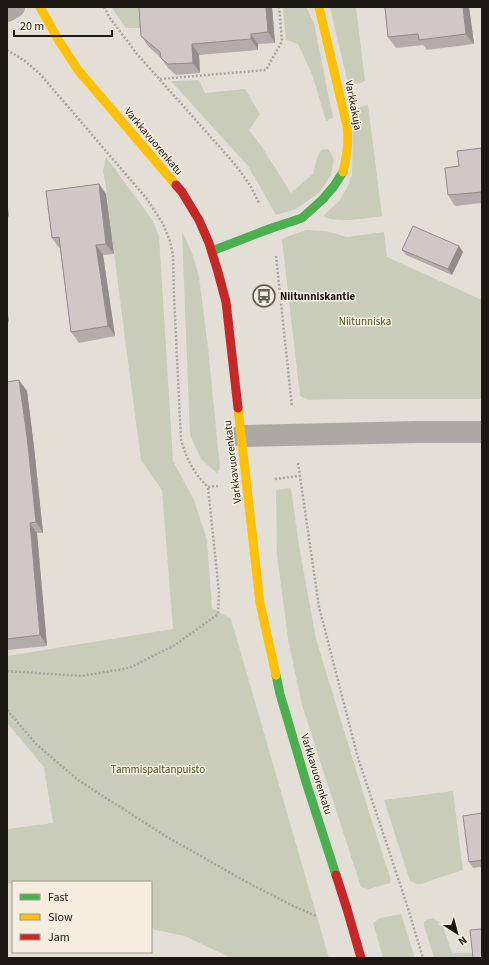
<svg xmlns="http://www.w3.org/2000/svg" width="489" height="965" font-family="'Source Sans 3',sans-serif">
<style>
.green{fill:#c9ccb9}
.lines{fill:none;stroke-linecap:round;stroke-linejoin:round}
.path{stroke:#a7a4a1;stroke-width:2.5;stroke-dasharray:2 2;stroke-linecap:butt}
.street{stroke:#aba8a6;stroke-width:22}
.fast{stroke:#4caf50;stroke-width:9}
.slow{stroke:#ffc107;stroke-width:9}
.jam{stroke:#c62828;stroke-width:9}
.wall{fill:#b3acab}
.shaded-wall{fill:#928c8b}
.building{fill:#d0c8c7;stroke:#928c8b}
.labels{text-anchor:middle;stroke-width:3;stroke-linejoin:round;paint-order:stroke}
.street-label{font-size:11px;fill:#1b1813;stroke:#f5edde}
.poi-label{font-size:11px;font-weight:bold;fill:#1b1813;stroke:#f5edde;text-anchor:start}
.park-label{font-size:11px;fill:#4b5526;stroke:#f5edde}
</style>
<rect width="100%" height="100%" fill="#e3dfd6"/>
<path class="green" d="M111,7H145L146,28H126Z
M283,7H306L314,23L333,118L326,121L312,74L298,44L286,40Z
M330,7H356L365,81C359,85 353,84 347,79Z
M199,80L205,93L245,89L260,114L249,130L262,147L291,193L313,174L317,158L321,150L328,149L334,159L331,175L319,193L296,209L276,215L248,166L171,81Z
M368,105L382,216C368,218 335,224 323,216L339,201L347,188L352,175L353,112L360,107Z
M106,157L153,221L159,236L173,461L194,500L207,540L212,608L231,619L329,958H231L185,936L151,929V882H13V884L11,883L7,884V829L53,823L44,767L7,723V656L173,629L162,490L141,460L125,339L105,181L103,171Z
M306,230L326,231L347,237L384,232L387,257L482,300V399H348L309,400L300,396L282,240L286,237Z
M182,231L192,253L199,277L208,347L220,469L217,473L201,459L190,435Z
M291,488L299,546L316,639L369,812L390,877V883L369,889L361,887L302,705L288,639L277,555L276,490Z
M453,791L463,870L438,878L422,884H416L410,881L384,800Z
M401,914L415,958H383L373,923L380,918Z
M433,918L442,924L452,953H474V958H434L424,926V922L426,920Z"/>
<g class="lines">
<path class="path" d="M104,7L110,18L137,54L233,162L250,185L259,203
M7,50L25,61L40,74L147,199L163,224L170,241L173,256L174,296L181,440C187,459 193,473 208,487L218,486
M160,79L266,70L282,41L279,7
M276,256L292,407
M298,463L319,607L358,758L405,899L423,958
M275,479L299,476
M7,671L81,676L129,668L175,645L218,614L219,593L208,487
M7,710L36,744L78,780L167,837L243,880L291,905L316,916"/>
<path class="street" d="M7,11L14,7
M241,436L418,432H482"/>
<path class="fast" d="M212,251L269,229L302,218L323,199L334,186L343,172
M276,675L280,694L306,782L336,875"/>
<path class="slow" d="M40,7L59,41L78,70L176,185
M319,7L347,126C349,143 347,155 343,172
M238,408L260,603L276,675"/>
<path class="jam" d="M176,185L182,192L199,220L209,243L218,272L226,302L238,408
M336,875L347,909L361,958"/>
</g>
<path class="wall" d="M272,7L275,43L258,44V50L199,55L200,73L176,75L168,68L160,57L148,46L141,36Z
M385,7H469L474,44L427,50L423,45L396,48L388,37Z
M482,148V203L455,206L448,195L459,166Z
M99,184L106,194L114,254L103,255L115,336L79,343L71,332L60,248H59L52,238Z
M402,250L463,252L452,275L406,255Z
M7,382L27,391L34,447L43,533H37L47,646L7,650Z
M482,813V867L473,868L469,862Z"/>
<path class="shaded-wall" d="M266,7H272L275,43L268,32Z
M463,7H469L474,44L466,34Z
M251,34L258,44V50L251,39Z
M192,44L199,55L200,73L193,63Z
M99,184L106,194L114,254L106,244Z
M7,198L9,217L7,214Z
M96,245L103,255L115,336L108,326Z
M459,246L463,252L452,275L448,269Z
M7,305L9,323L7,319Z
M19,380L27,391L34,447L43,533L36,522Z
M30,523L37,533L47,646L40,635Z"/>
<path class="building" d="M139,7H266L268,32L251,34V39L192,44L193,63L168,64L161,58L160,52L141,36Z
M385,7H463L466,34L419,40L418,34L388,37Z
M482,148V192L448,195L445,168L459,166L457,151Z
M99,184L106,244L96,245L108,326L71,332L59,237L52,238L46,191Z
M413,226L459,246L448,269L402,250Z
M19,380L27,436L36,522L30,523L40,635L7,639V382Z
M482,813V860L469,862L463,816Z
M482,929V958H473L470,930Z"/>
<defs>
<g id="bus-ring" transform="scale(1.15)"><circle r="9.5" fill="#f5edde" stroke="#615e57" stroke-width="1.5"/><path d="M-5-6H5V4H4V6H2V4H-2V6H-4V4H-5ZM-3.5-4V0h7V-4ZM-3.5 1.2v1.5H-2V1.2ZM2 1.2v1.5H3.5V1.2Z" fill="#615e57"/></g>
</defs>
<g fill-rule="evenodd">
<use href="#bus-ring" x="264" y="296"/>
</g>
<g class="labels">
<g class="street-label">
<text transform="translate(354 105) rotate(79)" y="4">Varkkakuja</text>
<text transform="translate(154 141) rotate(50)" y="4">Varkkavuorenkatu</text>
<text transform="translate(232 462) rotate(-97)" y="4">Varkkavuorenkatu</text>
<text transform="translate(317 774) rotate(73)" y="4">Varkkavuorenkatu</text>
</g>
<g class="poi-label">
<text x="280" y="300">Niitunniskantie</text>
</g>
<g class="park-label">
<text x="365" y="325">Niitunniska</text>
<text x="158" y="773">Tammispaltanpuisto</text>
</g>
</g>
<rect width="489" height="965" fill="none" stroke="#1b1813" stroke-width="16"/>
<rect x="12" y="881" width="140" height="72" fill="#f5edde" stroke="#9e988d"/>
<rect x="20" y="894" width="20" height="6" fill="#4caf50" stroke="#9e988d"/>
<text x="48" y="901" font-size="12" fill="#1b1813">Fast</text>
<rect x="20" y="914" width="20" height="6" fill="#ffc107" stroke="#9e988d"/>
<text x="48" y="921" font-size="12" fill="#1b1813">Slow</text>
<rect x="20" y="934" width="20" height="6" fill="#c62828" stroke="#9e988d"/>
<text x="48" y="941" font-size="12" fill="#1b1813">Jam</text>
<g transform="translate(457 933) rotate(144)" stroke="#f5edde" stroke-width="3" paint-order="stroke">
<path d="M0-3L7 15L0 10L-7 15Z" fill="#1b1813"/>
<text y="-6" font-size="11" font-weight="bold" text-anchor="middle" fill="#1b1813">N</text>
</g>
<path d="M14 30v6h98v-6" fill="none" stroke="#1b1813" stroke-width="2"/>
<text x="20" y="30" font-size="12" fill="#1b1813" stroke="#f5edde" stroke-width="3" paint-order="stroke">20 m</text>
</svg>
